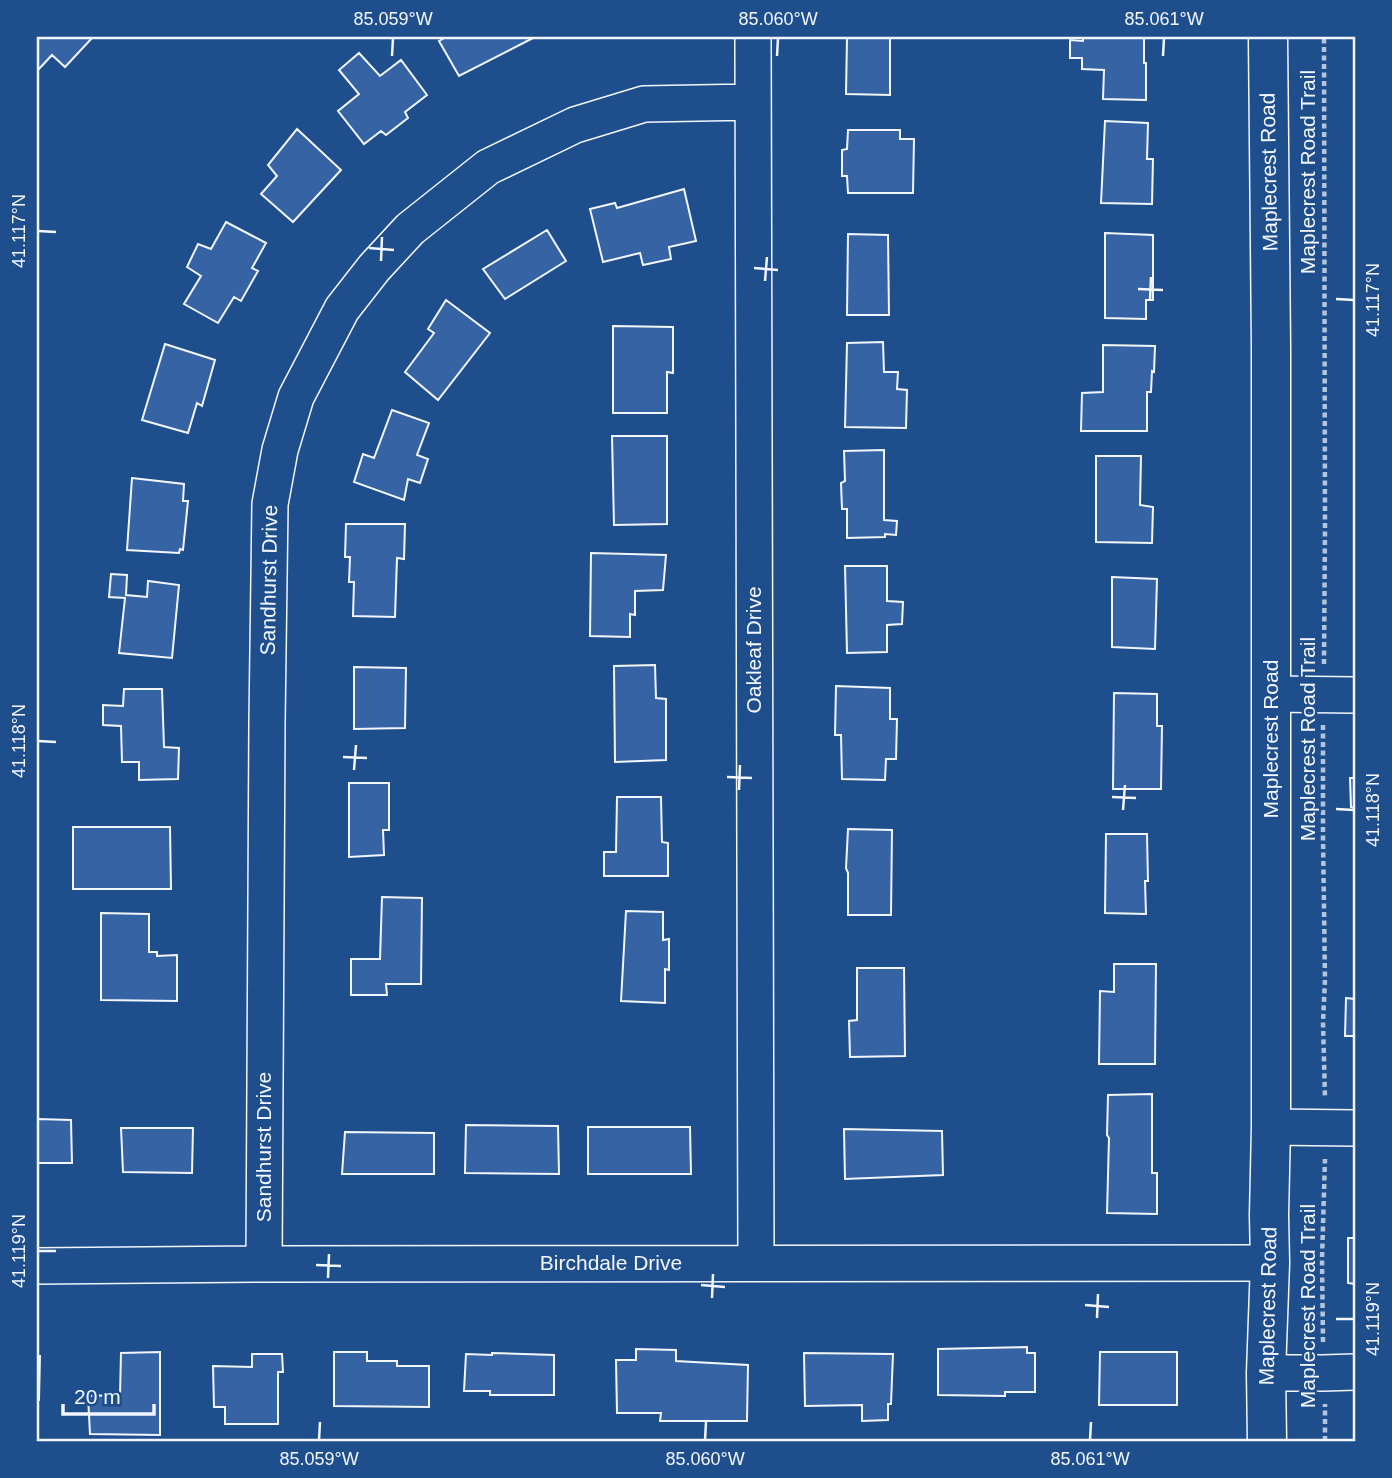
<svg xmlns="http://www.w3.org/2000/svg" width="1392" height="1478" font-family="Arial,sans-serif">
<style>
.building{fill:#3563a3;stroke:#f2f6ff;stroke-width:2}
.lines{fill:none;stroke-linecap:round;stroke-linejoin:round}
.minor-casing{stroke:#f2f6ff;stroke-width:38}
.major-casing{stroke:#f2f6ff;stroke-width:41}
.path{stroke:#b3c4dc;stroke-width:4.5;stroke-dasharray:5 3.5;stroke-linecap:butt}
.minor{stroke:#1f4e8c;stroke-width:35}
.major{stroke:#1f4e8c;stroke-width:38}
.ticks{fill:none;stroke:#f2f6ff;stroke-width:2.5}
.labels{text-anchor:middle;stroke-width:5;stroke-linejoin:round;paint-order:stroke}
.street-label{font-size:21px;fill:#f2f6ff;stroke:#1f4e8c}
.neatline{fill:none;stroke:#f2f6ff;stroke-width:2.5}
.ticks-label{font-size:18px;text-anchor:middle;fill:#f2f6ff}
</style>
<rect width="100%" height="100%" fill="#1f4e8c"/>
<path class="building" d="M37,37H93L65,67L52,55L38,70L37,68Z
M446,37H535L459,76L439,41Z
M847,37H890V95L846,94Z
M1083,37H1144V63H1146V100L1103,99L1104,70L1082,69V58H1070V40L1083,41Z
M359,53L380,76L401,60L427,95L405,112L408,118L386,135L381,131L364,144L338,111L359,94L339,70Z
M1105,121L1148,123L1147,159H1153L1152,204L1101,203Z
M297,129L341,170L293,222L261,194L277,176L268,165Z
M848,130H900V139H914L913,193H848L847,176H842V150L847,149Z
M684,189L696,241L669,247L671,259L643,265L640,253L603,262L590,209L615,203L617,208Z
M226,222L266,243L252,268L258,271L241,301L234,297L218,323L184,304L201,276L187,267L198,244L211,249Z
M547,230L566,261L505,299L483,269Z
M1105,233L1153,235V300H1146V319L1105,318Z
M848,234L888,235L889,315H847Z
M446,300L490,333L438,400L405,372L434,333L428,329Z
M613,326L673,327V373L667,372V413H613Z
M883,342L884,372H898L897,389L907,390L906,428L845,427L847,343Z
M165,344L215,360L202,406L197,403L188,433L142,420Z
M1103,345L1155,346L1154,372L1152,371L1151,392H1147V431H1081L1082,393L1103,392Z
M392,410L429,423L417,455L428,459L420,483L408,479L404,500L354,482L363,454L374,458Z
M612,436H667V524L614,525Z
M884,450V520L897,521L896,535L885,534V537L847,538V509H842L841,483L845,481L844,451Z
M1096,456H1141L1140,505L1153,507L1152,543L1096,542Z
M132,478L184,484L183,501H188L183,550L180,549L179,553L127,550Z
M346,524H405L404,559L397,558L395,617L353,616L354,582H349L350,557H345Z
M591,553L666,555L663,590L635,591V615L630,614V637L590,636Z
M845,566H887V601L903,602L902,624L887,625V652L847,653Z
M111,574L127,575L126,595L147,597L148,581L179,585L172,658L119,653L125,598L109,597Z
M1112,577L1157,579L1155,649L1112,647Z
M655,665L656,698L666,699V760L615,762L614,666Z
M354,667L406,668L405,728L354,729Z
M836,686L890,688V719H897L896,759H886L885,780L842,779L841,735H835Z
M124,689H162L164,747L179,748L178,779L139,780V762H122L121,726L103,725V705L123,706Z
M1114,693L1157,694V726H1162L1161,789H1113Z
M1350,778H1355V816H1354V808L1351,807Z
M349,783H389V830H383L384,855L349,857Z
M617,797H661L662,842L668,843V876H604V852H616Z
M73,827H170L171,889H73Z
M848,829L892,830L891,915H848V873L846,868Z
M1106,834H1147L1148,881H1145L1146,914L1105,913Z
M382,897L422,898L421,984H386L387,995H351V959H380Z
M626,911L663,912V940L669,939V970L665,969V1003L621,1001Z
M101,913L149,914V952H157V956L177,955V1001L101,1000Z
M1114,964H1156L1155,1064H1099L1100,991L1114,992Z
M857,968H904L905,1056L850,1057L849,1021L857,1020Z
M1346,998L1355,999V1036H1345Z
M1152,1094V1173H1157V1214L1107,1213L1109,1138L1107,1135L1108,1095Z
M37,1119L71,1120L72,1163H37Z
M466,1125L558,1126L559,1174L465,1173Z
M588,1127H690L691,1174H588Z
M121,1128H193L192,1173L123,1172Z
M844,1129L942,1131L943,1175L845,1179Z
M345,1132L434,1133V1174H342Z
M1348,1238H1355V1284L1348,1283Z
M1027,1347V1353H1035V1392H1005V1396L938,1395V1349Z
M636,1349L676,1350V1361L748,1365L747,1421H660L661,1413H617L616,1360H636Z
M160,1352V1435L90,1434L88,1396L120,1395L121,1353Z
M334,1352H367V1361H397V1366H429V1407L334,1406Z
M1100,1352H1177V1405H1099Z
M492,1353L554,1355V1395H490V1391H464L466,1354L492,1355Z
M804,1353L893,1354L891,1404H888V1420L862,1421V1405L805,1406Z
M252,1354H282L283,1372H278V1424H225V1407H214L213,1366L252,1367Z
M37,1356H40L39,1400H37Z"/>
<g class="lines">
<g class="minor-casing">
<path id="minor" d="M753,37L756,1263
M1270,694L1355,695
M1271,1127L1355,1128
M264,1264L267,723L270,504L280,450L296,397L342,309L374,268L410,229L488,167L575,125L644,104L752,102
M37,1266L264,1264L1270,1263
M1266,1373H1323L1355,1372"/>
</g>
<g class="major-casing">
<path id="major" d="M1267,1441L1266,1373L1270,1263L1269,1215L1271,1127V347L1268,37"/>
</g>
<path class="path" d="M1324,664L1325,528L1324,37
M1323,725V836L1325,980L1323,1022L1325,1098
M1323,1342L1322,1260L1325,1159
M1325,1441V1404"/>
<use href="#minor" class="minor"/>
<use href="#major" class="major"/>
</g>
<path class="ticks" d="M392,56L393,38M777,56L778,38M1163,56L1164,38M38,231L56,232M369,248L394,250M381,261L382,237M754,268L778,270M765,281L767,257M1138,289L1163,290M1336,299L1354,300M1150,301L1151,277M38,741L56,742M343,757L367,758M354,770L356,745M727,777L752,778M739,790L740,765M1112,797L1136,798M1336,809L1354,810M1123,810L1125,785M38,1251H56M316,1265L341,1266M328,1278L329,1254M701,1285L725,1287M712,1298L713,1274M1085,1305L1109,1307M1097,1318L1098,1294M1336,1319H1354M319,1440L320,1422M705,1440L706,1422M1090,1440L1091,1422"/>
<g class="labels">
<g class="street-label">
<text transform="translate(1269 172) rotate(-91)" y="7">Maplecrest Road</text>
<text transform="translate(1308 172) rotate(-90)" y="7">Maplecrest Road Trail</text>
<text transform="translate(269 580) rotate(-89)" y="7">Sandhurst Drive</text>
<text transform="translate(754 650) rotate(-90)" y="7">Oakleaf Drive</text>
<text transform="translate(1271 739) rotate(-90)" y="7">Maplecrest Road</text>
<text transform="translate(1308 739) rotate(-90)" y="7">Maplecrest Road Trail</text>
<text transform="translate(264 1147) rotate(-90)" y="7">Sandhurst Drive</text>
<text x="611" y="1270">Birchdale Drive</text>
<text transform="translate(1268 1306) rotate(-89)" y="7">Maplecrest Road</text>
<text transform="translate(1308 1306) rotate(-90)" y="7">Maplecrest Road Trail</text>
</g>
</g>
<rect width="1392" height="1478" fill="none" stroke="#1f4e8c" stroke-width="77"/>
<path d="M63 1404v10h91v-10" fill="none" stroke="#f2f6ff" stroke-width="3.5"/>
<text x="74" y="1404" font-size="21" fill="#f2f6ff" stroke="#1f4e8c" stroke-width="5" paint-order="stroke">20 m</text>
<rect x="38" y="38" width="1316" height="1402" class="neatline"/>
<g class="ticks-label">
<text x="393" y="25">85.059°W</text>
<text x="778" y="25">85.060°W</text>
<text x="1164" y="25">85.061°W</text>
<text transform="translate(19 231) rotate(-90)" y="6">41.117°N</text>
<text transform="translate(1373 300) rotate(-90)" y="6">41.117°N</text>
<text transform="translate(19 741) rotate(-90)" y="6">41.118°N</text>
<text transform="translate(1373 810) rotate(-90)" y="6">41.118°N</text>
<text transform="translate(19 1251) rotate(-90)" y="6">41.119°N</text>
<text transform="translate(1373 1319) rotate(-90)" y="6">41.119°N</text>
<text x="319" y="1465">85.059°W</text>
<text x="705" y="1465">85.060°W</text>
<text x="1090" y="1465">85.061°W</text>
</g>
</svg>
